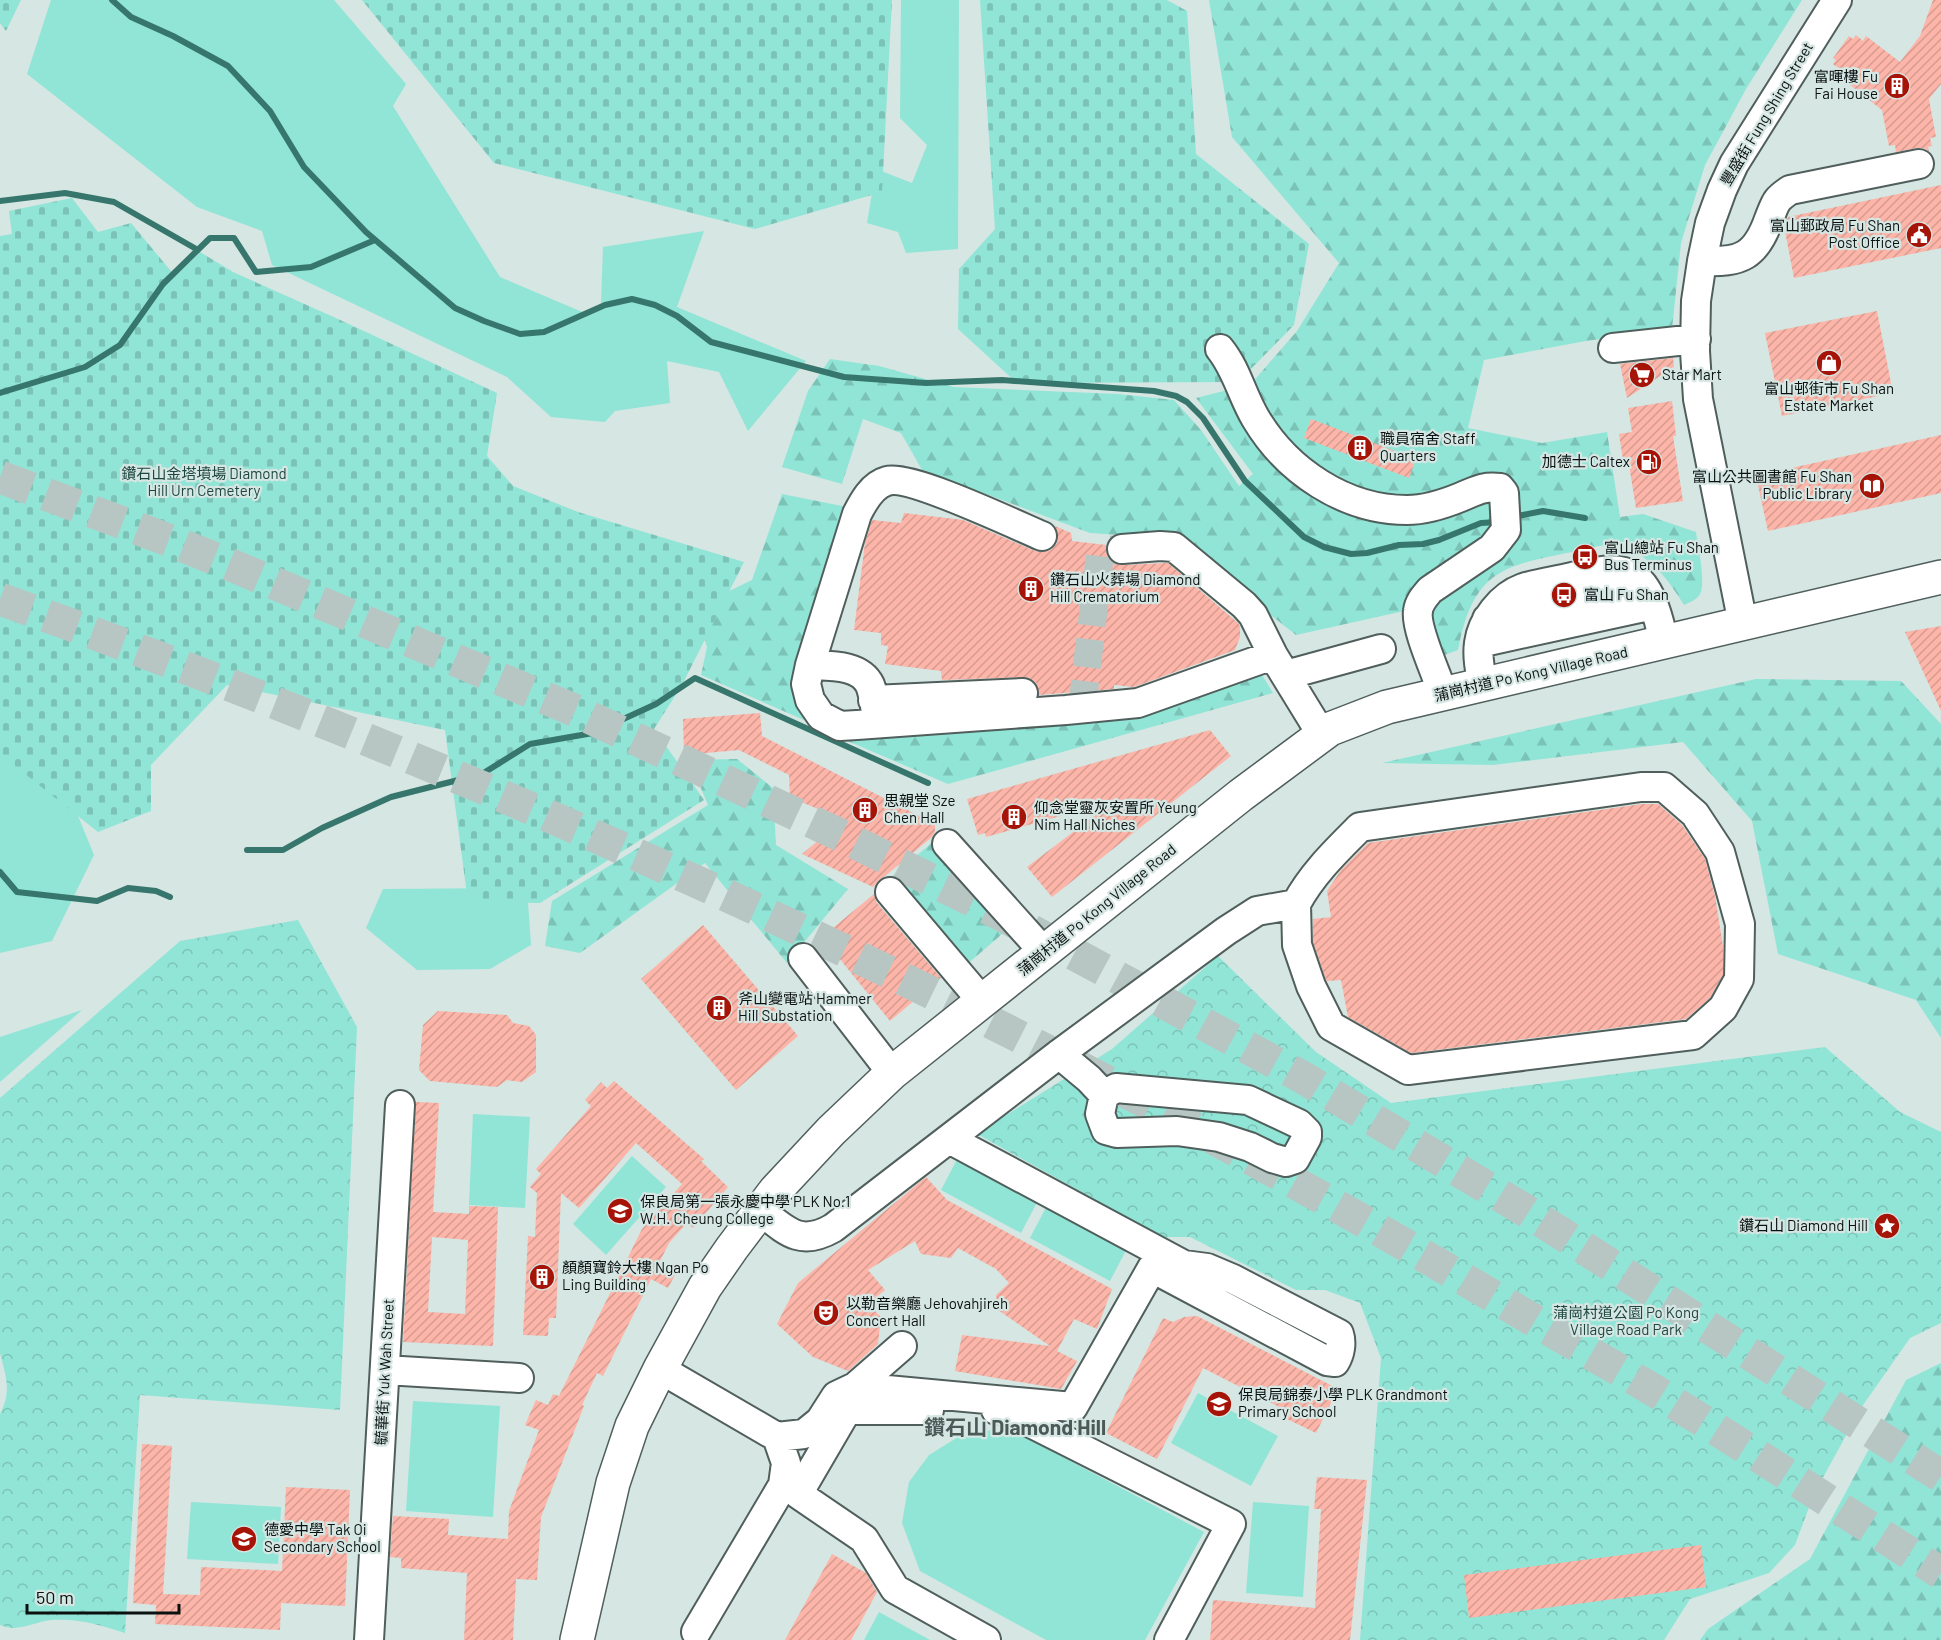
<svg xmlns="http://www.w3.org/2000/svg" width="1941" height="1640" font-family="Barlow,'Noto Sans TC',sans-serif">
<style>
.green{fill:#91e5d6}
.forest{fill:url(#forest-firs)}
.cemetery{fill:url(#cemetery-stones)}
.park{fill:url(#park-crowns)}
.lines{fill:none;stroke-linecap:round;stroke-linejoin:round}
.stream{stroke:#37766c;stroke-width:6}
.building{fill:url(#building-hatch);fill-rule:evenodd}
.minor-tunnel{stroke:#b7c6c3;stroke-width:28;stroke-dasharray:28 14;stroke-linecap:butt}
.highway-tunnel{stroke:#b7c6c3;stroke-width:33;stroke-dasharray:33 16;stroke-linecap:butt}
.minor-casing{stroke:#505f5c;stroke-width:32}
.major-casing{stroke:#505f5c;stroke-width:36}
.minor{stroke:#fff;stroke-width:28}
.major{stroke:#fff;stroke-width:33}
.labels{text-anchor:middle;stroke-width:4.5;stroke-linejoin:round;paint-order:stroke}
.poi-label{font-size:15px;fill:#0b1110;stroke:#d5e6e3;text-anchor:start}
.street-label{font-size:15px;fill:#0b1110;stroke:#d5e6e3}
.park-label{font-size:15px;fill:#1e4640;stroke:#d5e6e3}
.district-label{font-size:21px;font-weight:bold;fill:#4b5a57;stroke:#d5e6e3}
</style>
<defs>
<pattern id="forest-firs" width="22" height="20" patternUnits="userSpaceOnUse" patternTransform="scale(1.5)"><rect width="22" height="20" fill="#91e5d6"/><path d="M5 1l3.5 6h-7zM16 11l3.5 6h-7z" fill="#7cc3b7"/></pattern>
<pattern id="cemetery-stones" width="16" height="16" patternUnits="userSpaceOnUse" patternTransform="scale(1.5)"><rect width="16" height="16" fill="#91e5d6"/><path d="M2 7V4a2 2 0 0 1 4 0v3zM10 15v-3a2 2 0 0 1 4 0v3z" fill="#7cc3b7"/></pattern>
<pattern id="park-crowns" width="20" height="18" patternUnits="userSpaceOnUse" patternTransform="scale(1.5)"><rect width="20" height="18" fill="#91e5d6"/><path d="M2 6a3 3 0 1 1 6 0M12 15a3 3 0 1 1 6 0" fill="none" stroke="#7cc3b7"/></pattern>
<pattern id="building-hatch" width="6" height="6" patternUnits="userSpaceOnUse" patternTransform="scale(1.5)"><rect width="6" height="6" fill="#fcb5a8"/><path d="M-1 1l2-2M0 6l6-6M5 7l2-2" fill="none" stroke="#d79b90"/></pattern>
</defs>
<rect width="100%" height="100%" fill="#d5e6e3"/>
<path class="green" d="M51,0H334L406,84L393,106L500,277L587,314L601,304L603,247L704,231L677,307L806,361L748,431L719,372L667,361L670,403L615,411L605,422L551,417L507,377L272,265L262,231L197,207L27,74Z
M901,0H959L958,249L906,253L898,232L867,223L876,169L912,183L927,145L900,118Z
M0,720L65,784L94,855L52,941L0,953Z
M527,888L531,945L490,969L417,970L366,928L383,889Z
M82,1010L0,1082V1037Z
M473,1114L530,1117L525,1208L469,1205Z
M963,1148L1043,1191L1021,1233L941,1190Z
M632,1156L666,1187L606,1255L573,1224Z
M1052,1196L1132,1239L1110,1281L1030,1238Z
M1198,1393L1278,1436L1251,1486L1171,1443Z
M413,1401L500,1406L493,1517L406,1511Z
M1008,1428L1204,1532L1145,1640H1046L920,1571L902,1523L909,1482L929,1455L963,1434Z
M191,1502L281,1507L278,1564L187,1559Z
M1253,1502L1309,1506L1303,1597L1246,1593Z
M879,1612L930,1640H864Z"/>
<path class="forest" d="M1209,0H1802L1746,89L1705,165L1681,243L1672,329L1586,341L1484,360L1468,428L1542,443L1607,432L1620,517L1643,514L1696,532C1698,546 1706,583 1700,594C1697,600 1690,602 1684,605C1670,582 1655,562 1630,549C1612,540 1591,548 1572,552C1501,566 1473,572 1458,650L1417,665L1404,611L1296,635L1253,601L1181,539L1090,533L922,470L901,433L863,419L842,484L782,467L808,391L830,359L879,366L954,387L1118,394L1174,400L1201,430L1239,486L1253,474L1196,398L1251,384L1297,331L1339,263L1232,137Z
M782,494L852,508L795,663L804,720L701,675L707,647L694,608L752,580Z
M1262,675L1273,693L948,784L829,733L1142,712Z
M1756,679L1901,681L1941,724V1038L1916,1000L1778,954L1752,821L1683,742L1493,765L1382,763Z
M737,759L773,788L776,845L848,889L787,963L705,863L580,953L545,946L552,901L708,805L689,760Z
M934,841L1008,929L965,966L890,878Z
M1941,1363V1640H1700L1708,1629L1810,1559L1906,1380Z"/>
<path class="cemetery" d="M0,0H21L6,31L0,23Z
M362,0H892L882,192L755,229L494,163Z
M980,0H1167L1187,11L1196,154L1309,244L1294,325L1238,382L1017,383L958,329L959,269L995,229Z
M72,198L98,232L131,223L175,276L200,252L233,272L338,319L497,393L487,456L513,486L578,512L744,562L682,685L654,729L704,800L540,903L468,902L445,730L227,685L151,765V811L98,832L0,754V236L12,234L9,211Z"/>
<path class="park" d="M298,920L357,1027L340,1410L140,1395L125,1633C101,1625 77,1618 51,1620C33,1622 18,1633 0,1625V1414C12,1391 6,1377 0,1353V1098L180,941Z
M1218,956L1316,1052L1391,1103L1825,1047L1900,1112L1941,1132V1323L1910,1338L1861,1408L1814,1494L1795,1545L1769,1573L1690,1599L1664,1640H1360L1381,1358L1360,1303L1325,1290H1296L1190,1237H1162L979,1135L1003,1117L1112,1049Z"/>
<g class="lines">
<path class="stream" d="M112,0L131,17L173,36L228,66L270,111L304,167L366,232L455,308L484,321L520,334L544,332L605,305L632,299L655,305L677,316L711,342L844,377L926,383L1002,380L1154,391L1176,396L1187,402L1203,418L1245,481L1304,537L1324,547L1351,554L1367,553L1399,545L1423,544L1439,540L1481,523L1498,522
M0,201L65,193L114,202L198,250
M0,393L85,367L120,345L163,284L210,238H234L256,272L311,267L375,240
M1513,517L1543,511L1585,518
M247,850H283L322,828L391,797L482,774L530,744L593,733L656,704L695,678L928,783
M0,872L17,892L97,901L128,888L156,891L170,897"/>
</g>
<path class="building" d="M1933,0H1941V84L1929,99L1936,137L1930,138L1932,146L1928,147L1929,151L1924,148H1916L1896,152L1895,145L1889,146L1882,110L1836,74L1840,69L1833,64L1836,60L1833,58L1849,36L1853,39L1856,35L1863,41L1866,36L1900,62L1920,36Z
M1941,185V248L1794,278L1784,226L1788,217Z
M1877,311L1893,393L1782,416L1765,333Z
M1673,358L1674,367L1627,398L1620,364Z
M1672,401L1676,436H1673L1683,501L1636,508L1629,465L1624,466L1619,434L1632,432L1628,408Z
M1311,419L1416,459L1409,478L1304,438Z
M1941,435V493L1768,531L1756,476Z
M904,513L963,520L1035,551L1043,552L1051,550L1057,543L1058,535L1055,526L1071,533L1072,541L1106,545V551L1108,558L1115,564L1123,565L1168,563L1238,623L1240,626V637L1235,650L1134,687L1114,685V689L1039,695L1037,684L1030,678L1023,677L942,680L941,671L885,664L888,646L881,645V633L854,630L865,543L872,520L901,523Z
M1941,626V711L1905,632Z
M760,713L762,736L935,824V832L932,837L885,876L879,880L873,887L802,854L843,820L790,797L789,775L739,750L684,755L683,719Z
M1210,730L1231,756L1052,897L1027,867L1114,801L986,837L985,833L978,835L967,799Z
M1642,804H1658L1682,825L1705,859L1715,896L1723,946V975L1710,998L1686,1019L1411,1053L1348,1017L1341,980L1327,981L1326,980L1313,942V919L1331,917L1327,891L1341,870L1368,843Z
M874,894L877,903L941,978L890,1021L822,937Z
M703,925L798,1036L736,1090L641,979Z
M438,1011L507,1015L513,1023L529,1026L536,1035V1072L522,1082L507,1080L497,1087L430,1081L419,1070L423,1025Z
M614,1081L704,1159L701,1161L728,1187L693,1228L687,1223L669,1243L659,1263L676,1273L668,1288L651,1279L603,1376L597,1373L582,1405L584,1406L541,1517L537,1580L516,1579L513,1640H464L467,1573L401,1568V1558L390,1557L393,1516L449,1519L448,1535L508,1539L509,1511L539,1430L525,1425L536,1400L548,1405L553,1394L559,1396L642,1229L682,1184L636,1143L579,1208L561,1193L556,1318H549L548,1336L523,1335L528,1236L535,1237L537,1193L530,1187L541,1174L536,1169L591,1106L585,1100L601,1082L607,1088Z
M416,1102L439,1103L433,1212L469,1214V1206L498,1207L493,1346L403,1342ZM432,1237L468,1240L465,1314L428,1312Z
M926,1177L947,1200L1112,1289L1097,1329L1074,1319L1057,1351L1077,1361L1061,1389L955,1371L962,1335L1050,1346L998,1310L996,1295L1009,1283L996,1269L958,1248L951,1258L921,1254L915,1241L868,1270L885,1290L868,1304L881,1317L878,1344L848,1371L813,1357L777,1324L798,1283Z
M1197,1316L1338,1389L1316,1433L1287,1419L1291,1413L1203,1368L1157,1459L1106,1433L1163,1318L1173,1322L1184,1317Z
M142,1444L172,1446L163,1594L200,1595L201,1567L282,1571L286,1487L350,1490L345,1606L281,1603L280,1630L155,1624L156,1605L133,1603Z
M1317,1477L1367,1480L1350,1640H1210L1213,1600L1315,1608L1321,1509H1314Z
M1701,1545L1706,1587L1469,1618L1464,1575Z
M832,1554L866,1573L877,1592L851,1640H785Z"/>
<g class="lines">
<path class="minor-tunnel" d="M1082,709L1100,554L1106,550L1122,549"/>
<path class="highway-tunnel" d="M0,477L171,541L243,570L576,711L838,834L1002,915L1302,1077L1523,1209L1941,1476
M0,599C456,763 901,962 1324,1199C1391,1236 1457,1275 1523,1314C1567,1340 1611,1365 1655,1391C1751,1450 1846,1513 1941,1573"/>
<g class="minor-casing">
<path id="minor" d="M1702,261C1741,263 1756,256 1769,219C1776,202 1775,200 1790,190L1919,164
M1613,348L1696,339
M1220,349C1237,370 1242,396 1256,419C1287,471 1345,510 1407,510C1425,510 1444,504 1461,497C1476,491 1482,486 1500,488L1504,493L1506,530L1492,548L1430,590C1425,596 1419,602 1418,611C1415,628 1437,675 1443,694
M1042,536C1016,525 909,474 887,481C872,485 863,502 857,514L810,665L806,684L810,700L821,716L840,726L857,725L1066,710L1138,703L1273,655
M1122,549L1160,546L1174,547L1244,605L1253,615L1273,655L1322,735
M1487,619L1643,585
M1743,624L1698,399L1695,351L1696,301L1702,261L1710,223L1722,190L1734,164L1837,0
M1479,643L1653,605
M810,665C829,666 860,664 870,685C874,695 875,708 877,718
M1286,675L1381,649
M1483,684C1480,671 1477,657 1479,643C1482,620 1501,596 1523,588C1539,583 1556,581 1572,577C1592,573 1616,564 1635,577C1652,589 1660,623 1664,643
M873,700L1023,693
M947,844L1044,952
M890,892L982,1001
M803,958L892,1073
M1059,1054L1089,1079L1104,1095
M1116,1088L1248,1100L1299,1124L1307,1132V1137L1295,1159L1286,1162L1272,1158L1250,1147L1219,1137L1177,1131L1117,1133L1106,1130L1100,1114L1104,1095Z
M760,1210C786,1231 800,1247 833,1228L1059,1054L1226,931L1257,911L1296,904C1312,874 1336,851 1360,827L1641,787H1664L1695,814L1720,852L1740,924L1739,979L1723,1008L1693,1035L1408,1070L1331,1026L1311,986L1297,945L1296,904
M660,1369L777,1437L786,1463L783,1485L696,1632
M385,1370L519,1378
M855,1387L1073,1407L1152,1268L1327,1361L1335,1362C1340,1354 1342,1343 1339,1334L1233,1279L1207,1268L1184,1265L949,1139
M929,1410H847L798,1494L864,1539L895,1589L986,1640
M996,1410H1005L1231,1524L1169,1640
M777,1437L804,1434L820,1421L836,1396L855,1387L902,1346
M369,1640L400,1105"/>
</g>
<g class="major-casing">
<path id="major" d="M577,1640L613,1483L632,1426L660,1369L705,1287L732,1248L775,1191L831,1131L892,1073L1241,795L1330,729L1387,707L1941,577"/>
</g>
<use href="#minor" class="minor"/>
<use href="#major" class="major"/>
</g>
<defs>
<g id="building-disc" transform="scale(1.35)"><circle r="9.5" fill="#a61307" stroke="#d5e6e3"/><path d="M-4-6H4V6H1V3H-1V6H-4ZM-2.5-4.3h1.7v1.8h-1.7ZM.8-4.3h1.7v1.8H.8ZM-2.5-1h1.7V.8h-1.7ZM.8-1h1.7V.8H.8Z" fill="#fff"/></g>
<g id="civic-disc" transform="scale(1.35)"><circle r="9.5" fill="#a61307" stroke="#d5e6e3"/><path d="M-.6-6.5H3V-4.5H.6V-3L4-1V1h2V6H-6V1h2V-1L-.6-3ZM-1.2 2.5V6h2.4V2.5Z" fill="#fff"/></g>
<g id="shop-disc" transform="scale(1.35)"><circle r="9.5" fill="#a61307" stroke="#d5e6e3"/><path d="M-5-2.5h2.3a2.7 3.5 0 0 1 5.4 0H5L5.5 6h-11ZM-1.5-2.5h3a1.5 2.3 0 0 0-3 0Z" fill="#fff"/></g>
<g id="supermarket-disc" transform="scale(1.35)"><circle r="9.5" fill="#a61307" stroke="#d5e6e3"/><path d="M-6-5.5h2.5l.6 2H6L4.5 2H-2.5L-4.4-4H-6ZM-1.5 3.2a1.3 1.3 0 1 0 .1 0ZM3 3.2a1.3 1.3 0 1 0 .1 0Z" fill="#fff"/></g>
<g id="fuel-disc" transform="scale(1.35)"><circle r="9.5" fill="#a61307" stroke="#d5e6e3"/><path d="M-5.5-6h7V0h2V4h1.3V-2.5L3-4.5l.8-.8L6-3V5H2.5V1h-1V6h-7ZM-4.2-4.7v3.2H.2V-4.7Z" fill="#fff"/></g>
<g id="library-disc" transform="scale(1.35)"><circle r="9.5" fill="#a61307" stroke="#d5e6e3"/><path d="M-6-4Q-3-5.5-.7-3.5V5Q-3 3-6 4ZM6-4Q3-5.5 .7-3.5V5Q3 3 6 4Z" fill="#fff"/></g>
<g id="bus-disc" transform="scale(1.35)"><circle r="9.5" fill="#a61307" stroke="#d5e6e3"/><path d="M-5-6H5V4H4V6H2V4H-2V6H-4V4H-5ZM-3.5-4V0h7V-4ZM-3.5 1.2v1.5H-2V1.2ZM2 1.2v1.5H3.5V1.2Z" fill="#fff"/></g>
<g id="school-disc" transform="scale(1.35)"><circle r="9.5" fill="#a61307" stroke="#d5e6e3"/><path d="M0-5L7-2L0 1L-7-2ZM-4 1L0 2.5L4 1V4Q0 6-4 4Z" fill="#fff"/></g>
<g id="sight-disc" transform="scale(1.35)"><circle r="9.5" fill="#a61307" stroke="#d5e6e3"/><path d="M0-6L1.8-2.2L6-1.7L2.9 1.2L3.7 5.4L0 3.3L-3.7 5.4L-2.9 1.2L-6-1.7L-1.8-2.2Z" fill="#fff"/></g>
<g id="theatre-disc" transform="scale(1.35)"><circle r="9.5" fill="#a61307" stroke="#d5e6e3"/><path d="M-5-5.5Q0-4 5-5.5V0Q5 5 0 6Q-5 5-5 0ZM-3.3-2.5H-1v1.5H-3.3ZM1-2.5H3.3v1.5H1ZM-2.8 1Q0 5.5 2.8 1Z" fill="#fff"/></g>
</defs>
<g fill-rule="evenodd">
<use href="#building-disc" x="1897" y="86"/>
<use href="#civic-disc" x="1919" y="235"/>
<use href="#shop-disc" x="1829" y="363"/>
<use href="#supermarket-disc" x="1642" y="375"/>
<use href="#building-disc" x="1360" y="448"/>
<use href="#fuel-disc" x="1649" y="462"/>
<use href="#library-disc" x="1872" y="486"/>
<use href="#bus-disc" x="1585" y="557"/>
<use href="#building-disc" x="1031" y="589"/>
<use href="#bus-disc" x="1564" y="595"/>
<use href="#building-disc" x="865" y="810"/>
<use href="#building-disc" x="1014" y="817"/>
<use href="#building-disc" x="719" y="1008"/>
<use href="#school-disc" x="620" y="1211"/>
<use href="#sight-disc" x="1887" y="1226"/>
<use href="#building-disc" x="542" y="1277"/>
<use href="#theatre-disc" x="826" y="1313"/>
<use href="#school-disc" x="1219" y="1404"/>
<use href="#school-disc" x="244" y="1539"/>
</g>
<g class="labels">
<g class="poi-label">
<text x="1878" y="82" text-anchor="end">富暉樓 Fu<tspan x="1878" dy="17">Fai House</tspan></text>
<text x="1900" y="231" text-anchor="end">富山郵政局 Fu Shan<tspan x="1900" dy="17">Post Office</tspan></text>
<text x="1662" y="380">Star Mart</text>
<text x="1829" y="394" text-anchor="middle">富山邨街市 Fu Shan<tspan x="1829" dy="17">Estate Market</tspan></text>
<text x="1380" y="444">職員宿舍 Staff<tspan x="1380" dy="17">Quarters</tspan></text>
<text x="1630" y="467" text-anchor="end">加德士 Caltex</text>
<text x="1852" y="482" text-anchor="end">富山公共圖書館 Fu Shan<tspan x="1852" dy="17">Public Library</tspan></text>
<text x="1604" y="553">富山總站 Fu Shan<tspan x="1604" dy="17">Bus Terminus</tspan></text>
<text x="1050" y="585">鑽石山火葬場 Diamond<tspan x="1050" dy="17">Hill Crematorium</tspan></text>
<text x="1584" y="600">富山 Fu Shan</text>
<text x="884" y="806">思親堂 Sze<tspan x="884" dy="17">Chen Hall</tspan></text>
<text x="1034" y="813">仰念堂靈灰安置所 Yeung<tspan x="1034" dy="17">Nim Hall Niches</tspan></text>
<text x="738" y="1004">斧山變電站 Hammer<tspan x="738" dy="17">Hill Substation</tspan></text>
<text x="640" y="1207">保良局第一張永慶中學 PLK No.1<tspan x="640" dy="17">W.H. Cheung College</tspan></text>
<text x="1868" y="1231" text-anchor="end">鑽石山 Diamond Hill</text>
<text x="562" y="1273">顏顏寶鈴大樓 Ngan Po<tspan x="562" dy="17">Ling Building</tspan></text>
<text x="846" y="1309">以勒音樂廳 Jehovahjireh<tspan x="846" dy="17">Concert Hall</tspan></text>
<text x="1238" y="1400">保良局錦泰小學 PLK Grandmont<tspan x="1238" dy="17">Primary School</tspan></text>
<text x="264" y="1535">德愛中學 Tak Oi<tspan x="264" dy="17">Secondary School</tspan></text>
</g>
<g class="street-label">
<text transform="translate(1767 114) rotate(-59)" y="5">豐盛街 Fung Shing Street</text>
<text transform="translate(1531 674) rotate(-13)" y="5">蒲崗村道 Po Kong Village Road</text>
<text transform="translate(1097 910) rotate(-39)" y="5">蒲崗村道 Po Kong Village Road</text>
<text transform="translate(385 1372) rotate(-87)" y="5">毓華街 Yuk Wah Street</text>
</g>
<g class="park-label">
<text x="204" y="479">鑽石山金塔墳場 Diamond<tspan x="204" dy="17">Hill Urn Cemetery</tspan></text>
<text x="1626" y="1318">蒲崗村道公園 Po Kong<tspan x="1626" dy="17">Village Road Park</tspan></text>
</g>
<g class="district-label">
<text x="1015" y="1435">鑽石山 Diamond Hill</text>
</g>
</g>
<path d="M27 1604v9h152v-9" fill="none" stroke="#0b1110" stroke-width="3"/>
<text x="36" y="1604" font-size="18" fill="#0b1110" stroke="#d5e6e3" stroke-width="4.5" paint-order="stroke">50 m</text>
</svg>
